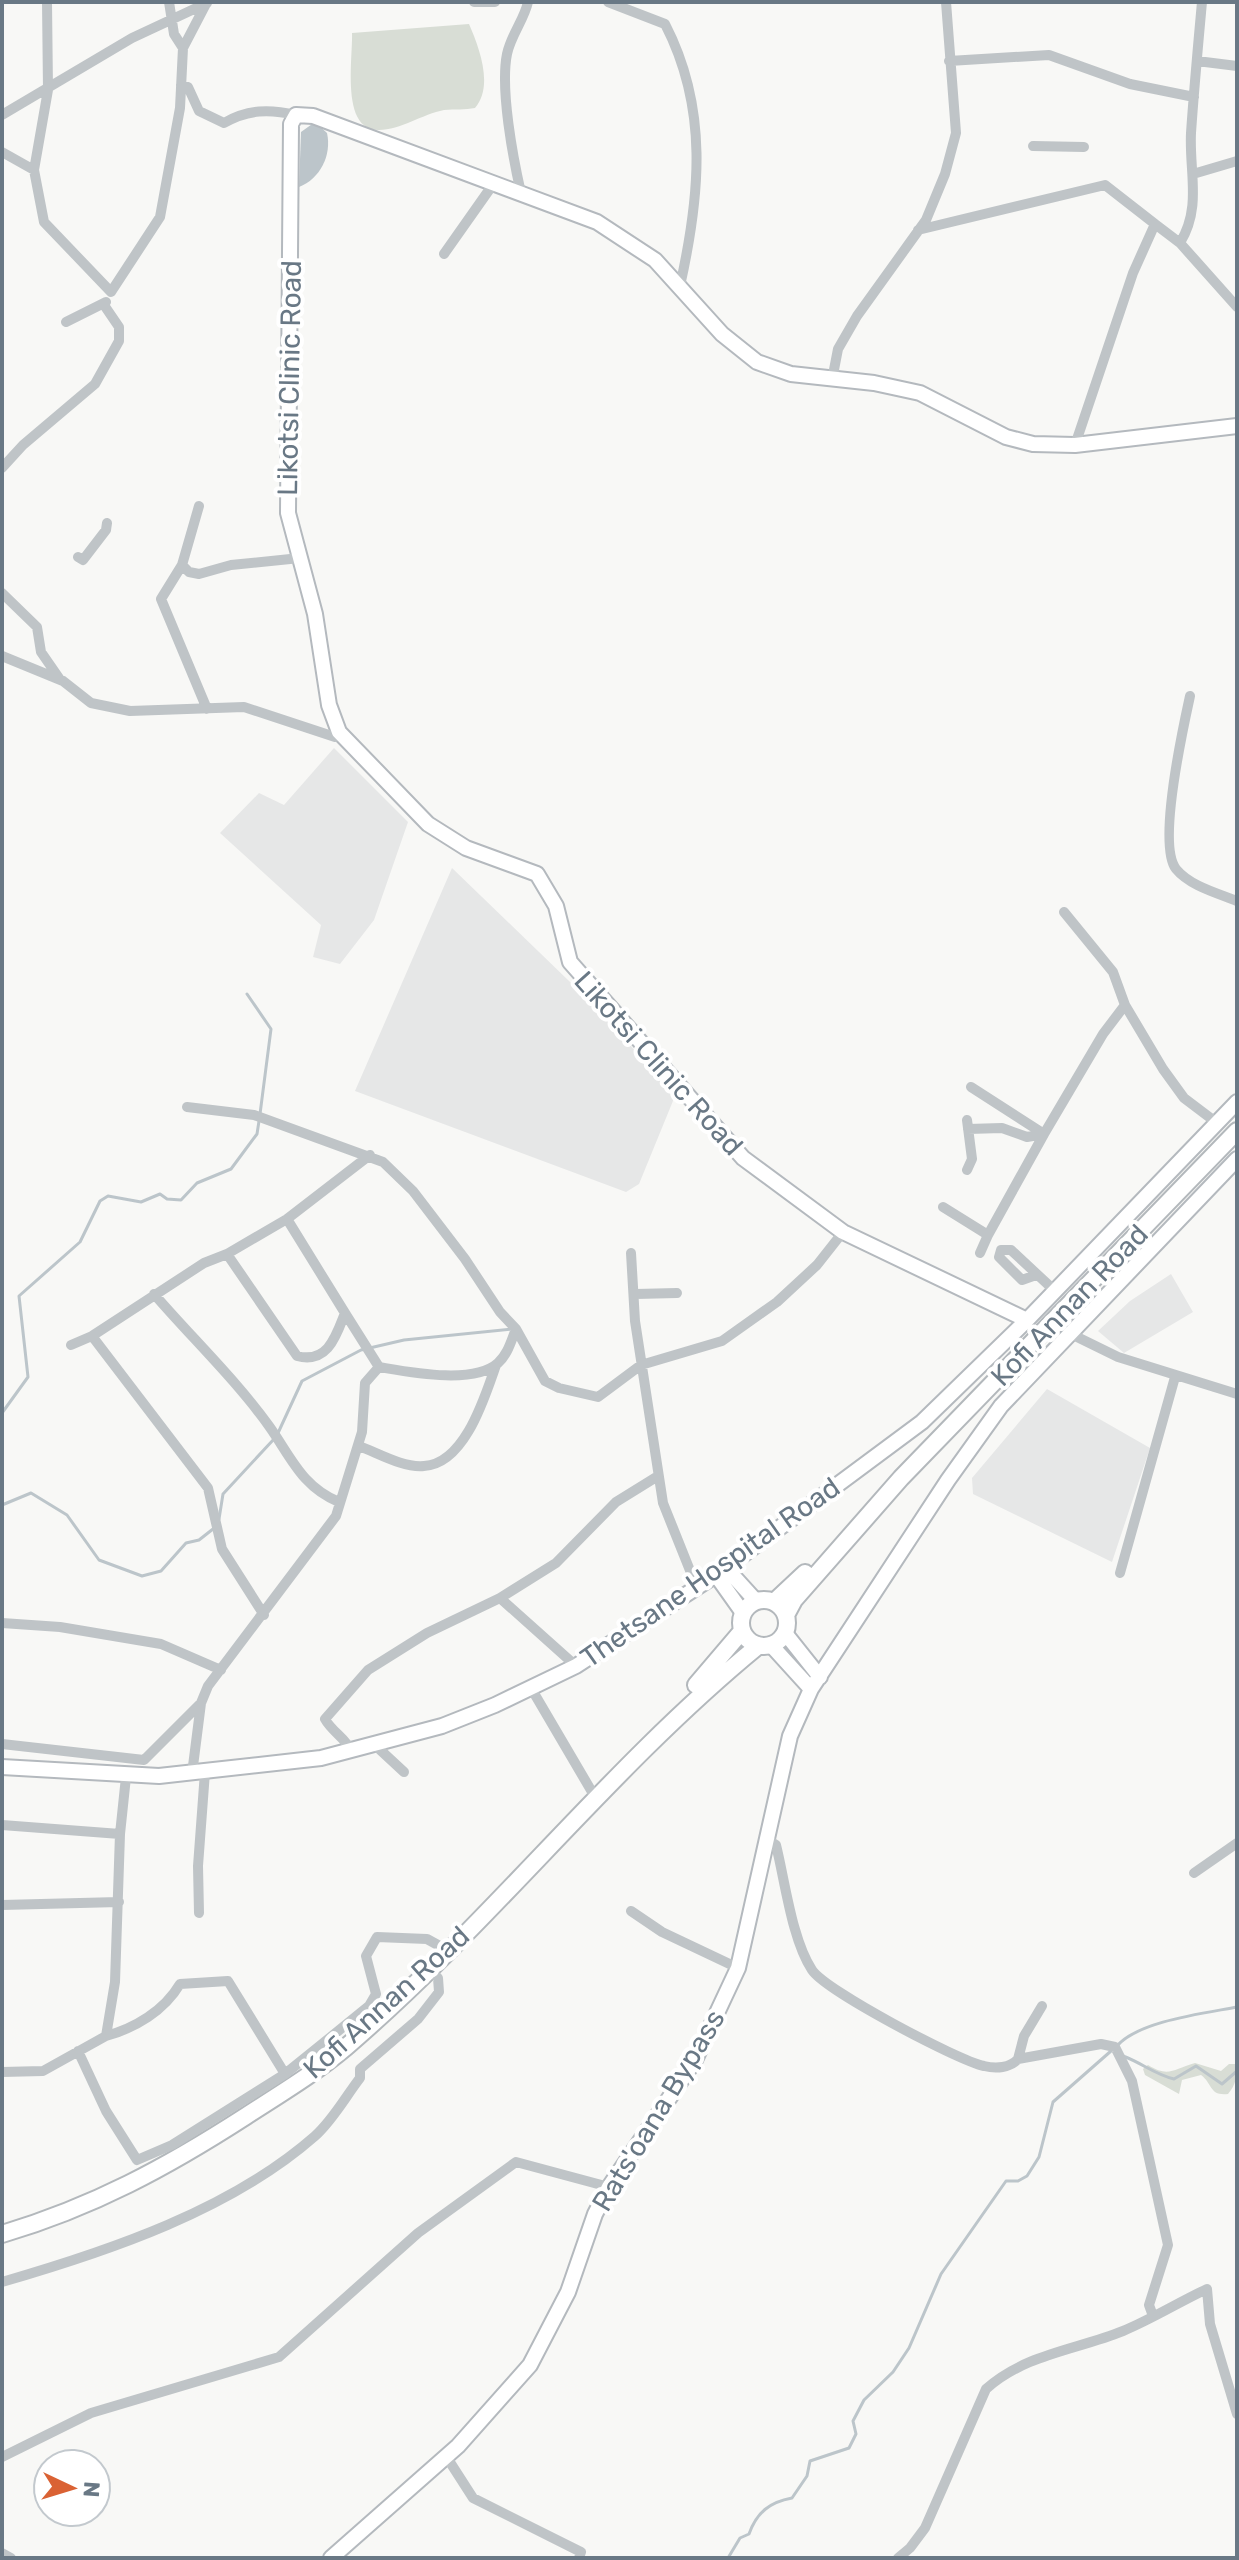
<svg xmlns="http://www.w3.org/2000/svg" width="1239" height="2560" font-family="Rubik,sans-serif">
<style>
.built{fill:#e6e7e7}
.green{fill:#d8ddd5}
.water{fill:#bcc5ca}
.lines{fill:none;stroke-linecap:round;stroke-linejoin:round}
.stream{stroke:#bcc5ca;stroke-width:3}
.secondary-casing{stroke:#b4b9be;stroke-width:18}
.primary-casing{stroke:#b3b8bc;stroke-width:20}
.street{stroke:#bfc4c7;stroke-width:10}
.secondary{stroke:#fff;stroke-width:14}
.primary{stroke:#fff;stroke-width:16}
.labels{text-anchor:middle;stroke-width:8;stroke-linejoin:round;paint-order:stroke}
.street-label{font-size:28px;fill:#697885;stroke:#fff}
</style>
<rect width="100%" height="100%" fill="#f8f8f6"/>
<path class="built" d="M334,748L408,822L374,920L340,964L313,957L321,925L220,833L259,793L284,805Z
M452,868L599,1010L675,1096L639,1184L626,1192L355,1091Z
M1171,1274L1193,1312L1124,1353L1098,1331L1130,1301Z
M1047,1389L1150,1448L1112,1562L973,1494L972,1478Z"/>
<path class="green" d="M469,24C479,47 494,86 475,108C465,110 455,109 444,110C423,114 400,130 379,130C340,131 353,58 352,33Z
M1195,2063L1221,2071L1229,2064H1237C1237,2076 1236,2085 1228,2094C1209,2096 1213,2084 1201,2075L1182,2080L1179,2094L1145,2075L1143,2069L1148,2065C1169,2078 1173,2069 1195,2063Z"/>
<path class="water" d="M315,122L327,133C332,155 320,179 299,187L301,132Z"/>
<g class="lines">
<path class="stream" d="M247,994L271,1029L260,1114
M2,1413L28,1377L19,1296L80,1242L100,1201L108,1196L141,1202L160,1194L167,1199L181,1200L197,1183L231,1169L257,1134L259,1121
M278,1433L302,1381L361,1350L404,1340L512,1329
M2,1505L31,1493L67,1515L99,1560L142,1576L161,1571L186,1543L199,1540L213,1529
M219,1519L223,1494L274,1439
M1117,2046C1138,2021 1206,2013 1237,2007
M1123,2056C1142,2063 1154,2074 1174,2079L1196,2066L1222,2084L1237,2071
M728,2558L740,2538L749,2534C757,2512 770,2502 792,2498L807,2476L810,2461L849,2448L856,2434L853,2421L864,2400L893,2372L909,2348L941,2274L1006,2181H1018L1027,2176L1039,2157L1053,2102L1111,2051"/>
<g class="secondary-casing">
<path id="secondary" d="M1027,1320L843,1232L743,1158L570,962L556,906L537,874L466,848L428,824L339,732L329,705L315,614L288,513L291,124L296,115L313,116L597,222L655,260L722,334L757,362L791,374L874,383L920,393L1006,437L1033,444L1075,445L1237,426
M726,1568L756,1601
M716,1575L743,1613
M785,1633L820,1677
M771,1645L811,1689
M2,1767L159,1776L321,1758L442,1726L495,1705L576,1666L716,1575L922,1422L1027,1320L1237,1102
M331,2558L458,2446L530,2365L568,2292L595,2214L609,2187L695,2060L738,1968L790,1736L811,1689L948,1480L1001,1406L1237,1159"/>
</g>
<g class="primary-casing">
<path id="primary" d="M741 1623a23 23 0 1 1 46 0a23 23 0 1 1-46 0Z
M774,1602L805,1573
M786,1615L794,1600L901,1478L1237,1131
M696,1685L742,1631
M2,2234C93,2207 167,2167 246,2116C280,2094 315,2073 346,2047C492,1922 609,1768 758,1646"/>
</g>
<path class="street" d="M47,2L48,90L34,170L44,222L111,292L160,217L180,108L183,48L207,2
M169,2L174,34L183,48
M474,2H495
M608,2L665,24C709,109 700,196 680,286
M1202,2C1198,46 1194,89 1191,133C1189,172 1202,207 1180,243L1237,307
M949,61L1049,55L1130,84L1194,97
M1197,61L1237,66
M181,85L188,87L199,111L224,123C248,109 270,109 296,115
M2,115L132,38L207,3
M1033,146L1084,147
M2,152L34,170
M1193,174L1237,161
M521,193C513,158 500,89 507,54C511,35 524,20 528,2
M918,230L1105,185L1155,224
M444,254L494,183
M66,322L106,302
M832,380L838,349L857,316L926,220L945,174L956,133L946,2
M1075,445L1133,273L1155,224L1180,243
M2,468L23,445L95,384L119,341V327L104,305
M199,506L182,565L161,599L207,709
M78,557L83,560L106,530L107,523
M182,565L189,572L199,574L231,565L300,558
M2,593L37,627L41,652L59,678
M2,656L63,681L91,703L130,711L244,707L335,737L339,732
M1190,696C1183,728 1157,845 1176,869C1190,886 1217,893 1237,901
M1064,912L1113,972L1125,1005L1163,1069L1184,1098L1217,1123
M971,1087L1044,1134L1103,1034L1125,1005
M187,1107L254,1115L383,1162L413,1191L465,1259L500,1312L516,1329L545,1381L559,1388L598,1397L641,1365L722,1341L777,1302L817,1265L843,1232
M968,1129L1002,1128L1027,1137L1044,1134L988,1235
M967,1170L972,1159L967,1120
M943,1207L988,1235L980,1253
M631,1253L635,1321L663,1503L697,1588
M227,1254L297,1356C328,1364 336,1336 345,1313L287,1219
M1036,1275L1022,1280L999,1257L1001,1250H1011L1055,1291
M154,1294C192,1338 236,1380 269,1426C291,1457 302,1487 339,1502
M636,1294L677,1293
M345,1313L379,1367
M1071,1334L1118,1357L1237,1394
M92,1336L208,1488L222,1549L264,1615
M71,1345L92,1336L204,1263L227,1254L287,1219L370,1155
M359,1446C378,1453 403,1468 424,1466C465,1464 485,1396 496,1365
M1120,1573L1175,1377
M500,1598L576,1666
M2,1623L60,1627L161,1644L221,1670
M531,1688L595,1797
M2,1744L144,1760L201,1703
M376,1746L404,1772
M351,1751C346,1738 332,1732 325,1719L368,1670L427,1633L500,1598L556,1563L616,1502L658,1476
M192,1774L201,1703L208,1686L336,1516L362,1432L365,1383L379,1367C409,1372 474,1385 498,1363C508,1354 511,1341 516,1329
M2,1825L120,1834
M765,1838L776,1845C785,1881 792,1940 812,1970C826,1991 957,2060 984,2066C996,2069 1010,2068 1018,2059L1024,2036L1042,2006
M1194,1873L1237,1843
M2,1905L119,1902
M631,1911L662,1932L738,1968
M199,1913L198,1866L205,1772
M106,2036C135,2028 164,2011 180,1984L228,1981L285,2074L369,2006L376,1994L366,1956L377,1937L427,1939L447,1950
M78,2051L106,2111L137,2160L172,2145L285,2074
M1018,2059L1101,2044L1115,2047L1132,2081L1168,2245L1149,2305L1153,2316
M2,2072L43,2071L106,2036L115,1982L120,1834L126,1777
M2,2282C109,2251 231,2210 315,2136C333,2120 346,2096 360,2078V2069L418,2019L439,1992L438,1978L429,1969
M446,2456L473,2498L581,2552L579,2558
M2,2457L91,2413L279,2357L418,2233L516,2162L609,2187
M2,2553L11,2558
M898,2558L910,2548L925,2528L986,2389C1025,2354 1076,2350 1123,2331C1152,2319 1179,2302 1207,2289L1210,2324L1237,2414"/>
<use href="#secondary" class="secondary"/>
<use href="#primary" class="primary"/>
</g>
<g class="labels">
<g class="street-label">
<text transform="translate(289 378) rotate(-89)" y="10">Likotsi Clinic Road</text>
<text transform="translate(659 1063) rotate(48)" y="10">Likotsi Clinic Road</text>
<text transform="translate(1069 1305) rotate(-46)" y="10">Kofi Annan Road</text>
<text transform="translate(710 1572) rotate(-35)" y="10">Thetsane Hospital Road</text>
<text transform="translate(386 2002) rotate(-42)" y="10">Kofi Annan Road</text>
<text transform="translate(658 2110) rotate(-59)" y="10">Rats'oana Bypass</text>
</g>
</g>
<rect width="1239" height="2560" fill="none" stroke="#697885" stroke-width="8"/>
<g transform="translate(72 2488) rotate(94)"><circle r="38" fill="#ffffff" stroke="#c3c9ce" stroke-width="2"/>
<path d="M0-6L14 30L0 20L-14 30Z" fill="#da6234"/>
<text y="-12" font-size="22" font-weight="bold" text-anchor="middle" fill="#697885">N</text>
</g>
</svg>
